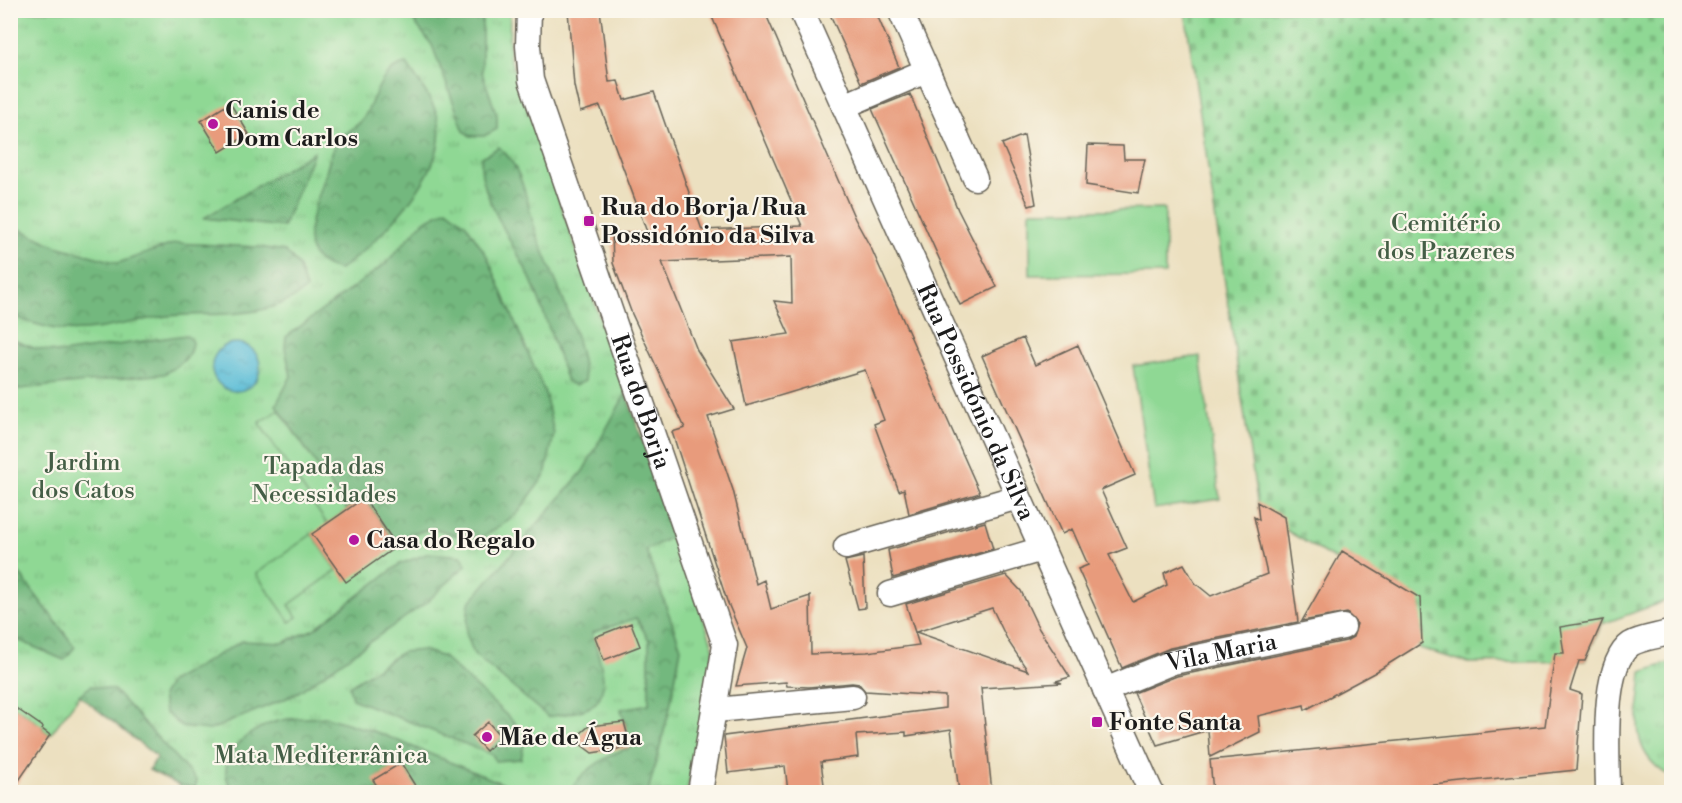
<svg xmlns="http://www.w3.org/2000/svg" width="1682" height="803" font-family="'Libre Bodoni',serif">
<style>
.grass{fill:url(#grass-tufts);stroke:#567a58;stroke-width:1.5}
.forest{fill:url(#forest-crowns);stroke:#486a4d;stroke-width:1.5}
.cemetery{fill:url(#cemetery-stones);stroke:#567a58;stroke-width:1.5}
.garden{fill:#8fd894;stroke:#567a58;stroke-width:1.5}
.water{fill:url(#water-ripples);stroke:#3a6c79;stroke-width:1.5}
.building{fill:#e89b7b;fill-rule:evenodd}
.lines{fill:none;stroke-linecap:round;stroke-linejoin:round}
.minor-casing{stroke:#656155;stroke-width:27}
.minor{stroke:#fff;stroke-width:24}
.poi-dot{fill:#b5179e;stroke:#fbf7ec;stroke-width:2}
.labels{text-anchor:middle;stroke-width:4.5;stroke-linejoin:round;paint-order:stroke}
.poi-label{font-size:24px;font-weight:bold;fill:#1c1c1c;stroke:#fbf7ec;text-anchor:start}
.park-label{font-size:24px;fill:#445e46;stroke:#fbf7ec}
.street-label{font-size:24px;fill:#1c1c1c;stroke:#fbf7ec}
</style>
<defs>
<pattern id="grass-tufts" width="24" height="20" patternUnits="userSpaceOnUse" patternTransform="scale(1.5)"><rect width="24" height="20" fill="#8fd894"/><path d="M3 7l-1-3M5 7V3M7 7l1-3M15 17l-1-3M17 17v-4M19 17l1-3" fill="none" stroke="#7bb97f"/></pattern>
<pattern id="forest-crowns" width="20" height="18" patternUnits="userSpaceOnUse" patternTransform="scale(1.5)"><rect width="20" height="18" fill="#73b87e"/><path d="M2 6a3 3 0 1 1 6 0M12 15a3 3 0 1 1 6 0" fill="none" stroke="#5e9566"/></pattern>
<pattern id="cemetery-stones" width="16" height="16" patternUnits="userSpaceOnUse" patternTransform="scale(1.5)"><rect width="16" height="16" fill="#8fd894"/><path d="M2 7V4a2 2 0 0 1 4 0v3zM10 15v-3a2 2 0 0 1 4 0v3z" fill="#7bb97f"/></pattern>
<pattern id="water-ripples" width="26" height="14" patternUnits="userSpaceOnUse" patternTransform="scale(1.5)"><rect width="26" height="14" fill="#58bcd6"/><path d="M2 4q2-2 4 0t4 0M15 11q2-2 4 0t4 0" fill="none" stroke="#4ca1b7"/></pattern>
</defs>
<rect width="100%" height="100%" fill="#fbf7ec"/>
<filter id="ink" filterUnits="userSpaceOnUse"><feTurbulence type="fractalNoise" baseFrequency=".0167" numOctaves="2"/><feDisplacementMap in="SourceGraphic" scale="12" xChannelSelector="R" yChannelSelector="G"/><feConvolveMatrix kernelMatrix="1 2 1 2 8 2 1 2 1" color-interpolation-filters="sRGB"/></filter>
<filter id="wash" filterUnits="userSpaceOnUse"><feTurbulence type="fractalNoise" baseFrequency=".008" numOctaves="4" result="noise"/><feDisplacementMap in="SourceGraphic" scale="24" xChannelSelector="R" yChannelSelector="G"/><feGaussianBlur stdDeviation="1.35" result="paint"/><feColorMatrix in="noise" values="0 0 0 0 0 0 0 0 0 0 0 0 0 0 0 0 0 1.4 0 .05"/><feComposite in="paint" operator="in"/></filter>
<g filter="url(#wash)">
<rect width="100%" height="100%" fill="#ece0c0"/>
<path class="grass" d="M11,11H510L509,55L714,649L687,792H179V785L149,770L157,757L80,695L50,735L42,729L43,727L11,704Z
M1671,662H1672L1671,777C1626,751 1639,717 1642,672Z"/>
<path class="forest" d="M406,11H482V72L497,116V129L484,136H470L464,131L432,45Z
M407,64C416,79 430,95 436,112C457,167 379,240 340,270C289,261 314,213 324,179C328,168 331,149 338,140C344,131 357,128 363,119C376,99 379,68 407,64Z
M499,147C524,167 527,207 537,235C555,282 580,330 585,381L575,386L567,381C555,348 545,313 531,280C518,250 474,189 482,157Z
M314,152L283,227L204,218Z
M447,209L466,224L487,256L545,393L554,434L545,475L518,513L485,536L468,539L433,528L415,533L397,546L364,498L347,510L276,405L291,376L285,348L286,337L385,264L424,221Z
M11,225L56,246L118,263L176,243L258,247L285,251L298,265L306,289C269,321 213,312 168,316C133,320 99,333 63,330C46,328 25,322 11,314Z
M186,335L192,340C192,359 179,365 164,374L11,390V339L34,348L61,353Z
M626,393L675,535L646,550L681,648L669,712L648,792H571C576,773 613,752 631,747L621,709L649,704V640L636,618L592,633C597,653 615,693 590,707C579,713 560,714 548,717L474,654L466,633L469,603L583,471Z
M429,553L462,556L466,565L427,602L294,695L210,730L182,727L165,712L162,696L170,682L242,641L283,643L314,629L400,564Z
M10,561L75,647L64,660L11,637Z
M423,650L443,657L515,723L524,744L521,759L495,761L493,755L352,699L349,686L402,652Z
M91,686L114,690L197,781L195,788L179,785L149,770L157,757L79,695Z
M326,717L379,733L523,792L233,791C231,786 226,780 226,774C224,743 262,723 288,719C301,718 314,718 326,717Z"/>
<path class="cemetery" d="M1185,11H1671V599L1602,624L1585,661L1468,663L1419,648L1411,605L1259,514Z"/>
<path class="garden" d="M1165,209V274L1030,275V211Z
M1200,356L1220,499L1154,509L1133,366Z
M279,410L347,510L327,524L259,423Z
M312,534L337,570L289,605L297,617L290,622L256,574Z"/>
<path class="water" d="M212 367a24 24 0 1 1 48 0a24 24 0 1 1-48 0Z"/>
<g id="blocks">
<path class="building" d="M568,10H600L609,82L618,81L624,100L654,92L702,230L802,226L709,10H764L855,219L872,250L980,493L909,514L904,489L899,491L874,424L884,420L865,370L746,406L733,342L789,334L774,301L792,303L791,257L662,262L697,350L734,409L708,417L733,490L756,584L764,580L771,609L810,596L811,654L867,652L919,645L906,604L1006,575L1021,591L1039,629L1070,677L1056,681L1062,683L981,688L992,792H959L951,729L906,736V732L856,735L858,757L821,762L825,792H788L785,766L728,773L724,736L945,708V696L865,691L859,684L852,683L809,687L787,686L786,682L736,686L747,648L727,601L672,432L685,428L632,314L613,263L612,233L647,232L600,106L580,112L574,86ZM992,608L1008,641L1028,671L916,632Z
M828,10H875L899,67L861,83Z
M910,94L958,210L997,287L960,305L872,109Z
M230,103L249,134L220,152L201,121Z
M1024,135L1036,204L1029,206L1002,144Z
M1088,145L1123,146L1124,159H1145L1138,193L1086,185Z
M1023,338L1035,365L1078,345L1135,475L1101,490L1127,548L1109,555L1133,602L1167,585L1164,573L1184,564L1195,583L1211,596L1267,574L1254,517L1259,520L1257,502L1284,517L1298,622L1170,648L1122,668L1078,569L1088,565L1072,529L1062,534L982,356Z
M364,498L397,546L346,582L312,534Z
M985,522L993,549L893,578L888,550Z
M1342,551L1420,598L1422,643L1374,673L1305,710L1304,705L1258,716L1260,732L1210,757L1208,730L1157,745L1134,693L1177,676L1346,641L1353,637L1357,624L1347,613L1302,621Z
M863,557L865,608L858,609L845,561Z
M1603,620L1585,661H1579L1570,690L1582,694L1576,770L1368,792H1213L1210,760L1545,726L1555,653H1564L1560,627Z
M631,623L640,646L604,660L595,637Z
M10,704L43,727L42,729L50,735L11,792Z
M488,722L501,737L486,751L472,736Z
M624,722L631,747L592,753L580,744L581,733L589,726Z
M401,763L419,792H381L373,780Z"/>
</g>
</g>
<g filter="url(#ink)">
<use href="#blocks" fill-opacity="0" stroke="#656155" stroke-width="1.5"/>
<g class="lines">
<g class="minor-casing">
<g id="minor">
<path id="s1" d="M529,10L528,46L531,80L725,645L700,792"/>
<path id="s2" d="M801,10L1151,792"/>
<path d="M900,10L975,178"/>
<path d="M844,106L926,71"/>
<path d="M846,547L1018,497"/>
<path d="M890,594L1042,549"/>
<path id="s3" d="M1105,690L1173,662L1343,627"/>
<path d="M716,710L853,697"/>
<path d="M1608,792C1608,758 1600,665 1631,644C1641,638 1660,636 1672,632"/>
</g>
</g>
<use href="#minor" class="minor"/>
</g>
</g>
<g class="poi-dot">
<circle cx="213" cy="124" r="6"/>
<rect x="583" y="215" width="12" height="12" rx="3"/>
<circle cx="354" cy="540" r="6"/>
<rect x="1091" y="716" width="12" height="12" rx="3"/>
<circle cx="487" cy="737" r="6"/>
</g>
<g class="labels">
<g class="poi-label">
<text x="225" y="118">Canis de<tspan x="225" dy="28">Dom Carlos</tspan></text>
<text x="601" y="215">Rua do Borja / Rua<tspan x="601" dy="28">Possidónio da Silva</tspan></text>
<text x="366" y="548">Casa do Regalo</text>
<text x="1109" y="730">Fonte Santa</text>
<text x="499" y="745">Mãe de Água</text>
</g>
<g class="park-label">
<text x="1446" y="231">Cemitério<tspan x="1446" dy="28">dos Prazeres</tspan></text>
<text x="83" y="470">Jardim<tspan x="83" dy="28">dos Catos</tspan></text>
<text x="324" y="474">Tapada das<tspan x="324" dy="28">Necessidades</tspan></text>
<text x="321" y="763">Mata Mediterrânica</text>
</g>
<g class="street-label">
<text dy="8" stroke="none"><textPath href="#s1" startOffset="410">Rua do Borja</textPath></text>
<text dy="8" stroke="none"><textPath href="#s2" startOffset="429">Rua Possidónio da Silva</textPath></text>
<text dy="8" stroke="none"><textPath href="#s3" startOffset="123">Vila Maria</textPath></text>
</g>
</g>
<rect width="1682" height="803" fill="none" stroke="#fbf7ec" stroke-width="36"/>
</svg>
